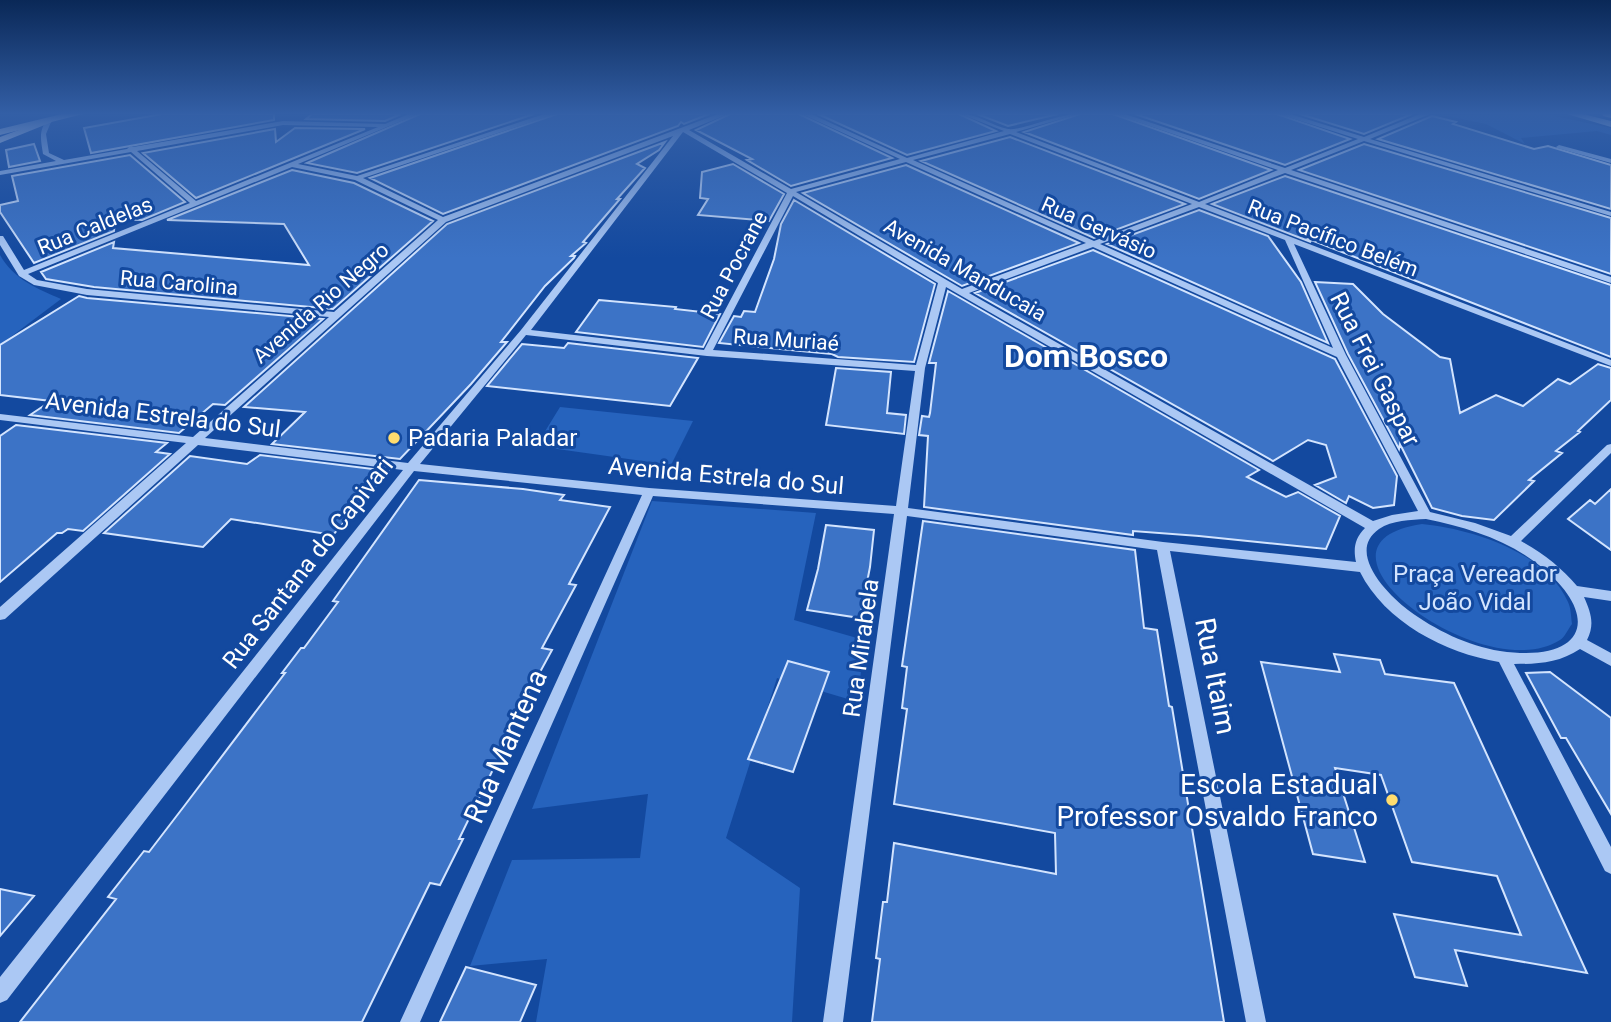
<svg xmlns="http://www.w3.org/2000/svg" width="1611" height="1022" font-family="Roboto,sans-serif">
<style>
.green{fill:#2663bd}
.building{fill:#3c73c6;stroke:#d3e4fe;stroke-width:2}
.lines{fill:none;stroke-linecap:round;stroke-linejoin:round}
.minor{fill:#abc8f4;fill-rule:evenodd}
.major{fill:#f8faff;fill-rule:evenodd}
.highway{fill:#fff;fill-rule:evenodd}
.poi-dot{fill:#ffdc6e;stroke:#13499f;stroke-width:2.5}
.labels{text-anchor:middle;stroke-width:6;stroke-linejoin:round;paint-order:stroke}
.far-street-label{font-size:21px;fill:#fff;stroke:#13499f}
.street-label{font-size:24px;fill:#fff;stroke:#13499f}
.poi-label{font-size:24px;fill:#fff;stroke:#13499f;text-anchor:start}
.park-label{font-size:24px;fill:#d3e4fe;stroke:#13499f}
.near-street-label{font-size:28px;fill:#fff;stroke:#13499f}
.near-poi-label{font-size:28px;fill:#fff;stroke:#13499f;text-anchor:end}
.district-label{font-size:32px;font-weight:bold;fill:#fff;stroke:#13499f}
</style>
<rect width="100%" height="100%" fill="#13499f"/>
<path class="green" d="M1545,114L1611,128V135L1597,131L1521,138L1525,144L1486,124L1442,115Z
M0,255C13,279 38,289 61,299L0,345Z
M560,407L693,421L671,465L536,446Z
M652,501L816,513L794,620L864,640L858,702L777,678L726,838L800,888L792,1022H536L547,959L470,966L512,860L640,858L648,794L532,809Z
M1422,524C1472,529 1546,552 1568,602C1571,608 1571,617 1572,624C1568,629 1565,637 1560,640C1483,689 1287,544 1422,524Z"/>
<path class="building" d="M162,114H274V120L91,153L84,128Z
M312,114H401L385,121L306,119Z
M420,114H534L357,173L307,163Z
M557,114H709L684,124L681,122L678,126L443,214L370,178Z
M730,114H799L892,158L791,186L747,160L752,159L696,130Z
M818,114H959L996,131L907,155Z
M977,114H1058L1008,126Z
M1080,114H1113L1271,170L1199,199L1024,132Z
M1135,114H1277L1350,139L1285,165Z
M1300,114H1412L1364,134Z
M1432,116L1456,122L1453,124L1534,149L1548,146L1611,165V209L1378,139Z
M295,128L365,129L196,198L143,153L275,129L276,142Z
M1010,137L1185,204L1094,238L921,161Z
M665,142L659,150L637,164L645,168L617,199H620L583,242L586,243L571,256H575L574,258L545,286L501,342H507L471,384L400,459L272,444L305,412L244,407L447,224Z
M34,144L40,161L9,167L6,150Z
M1364,144L1611,218V274L1299,170Z
M130,155L185,202L142,220L115,219L114,231L34,263L0,212V205L18,201L12,176Z
M733,164L784,194L769,221L698,215L708,199L700,198L702,172Z
M906,165L1079,243L962,286L803,193Z
M292,170L354,183L433,221L333,309L94,287L46,279L41,272L114,242L113,248L309,265L284,224L167,220Z
M1285,176L1611,285V357L1306,238L1311,242L1212,204Z
M794,200L935,284L914,362L838,357L832,354L719,343L734,316L741,317L744,311L755,312L774,259L781,224Z
M1199,210L1268,236L1301,282L1328,343L1107,244Z
M1093,250L1335,359L1397,476L1394,505L1373,508L1349,496L1346,503L1315,485L1336,477L1326,445L1308,440L1273,461L975,293Z
M1315,282L1353,284L1383,314L1440,357L1450,359L1460,413L1496,395L1523,406L1558,379L1570,384L1598,364L1611,368V400L1578,431L1580,432L1556,451L1562,453L1529,480L1534,481L1494,520L1462,516L1432,508L1400,444L1399,449L1348,354Z
M948,291L1259,470L1247,477L1286,497L1298,492L1340,516L1326,549L1199,536L1133,531V535L924,507L928,436L919,435L922,416L929,417L930,413L936,363H929Z
M79,296L87,298L323,319L225,405L213,404L179,433L30,415L51,401L0,395V345Z
M599,300L676,307L675,309L720,314L703,347L576,332Z
M568,343L698,358L670,406L487,386L522,344L564,348Z
M836,368L891,372L887,413L906,415L904,434L826,425Z
M16,425L167,443L156,452L170,454L83,531L68,529L62,533H57L0,582V436Z
M260,455L389,471L333,535L231,519L203,547L104,533L190,456L247,464Z
M419,480L523,489L564,495L560,500L610,507L569,584L576,585L542,648L552,650L502,742L506,743L459,839H463L440,885L430,883L362,1022H20L116,899L108,897L144,851L149,852L185,805L285,673H282L301,648H304L338,602L333,601Z
M1611,489V550L1568,519L1590,500L1595,504Z
M923,521L1135,550L1144,628L1157,630L1169,706L1172,707L1224,1022H872L880,959L876,958L883,902H887L894,843L1056,874L1055,833L894,804L907,709L902,708L907,667L902,666Z
M826,525L874,530L870,567L860,618L807,610L818,569Z
M1334,654L1380,660L1385,674L1454,683L1587,973L1455,950L1467,986L1415,977L1394,914L1521,935L1497,876L1412,862L1381,775L1335,768L1365,862L1313,854L1261,662L1340,672Z
M788,661L829,672L793,772L748,759Z
M1550,672L1611,718V814L1566,738H1561L1526,673Z
M0,889L34,896L0,936Z
M466,967L536,985L520,1022H440Z"/>
<g class="lines">
<path class="minor" d="M409,114H418L298,164L357,176L544,114H555L363,178L443,217L718,114H728L689,130L791,189L900,159L802,114H811L907,158L1004,131L961,114C979,114 992,126 1008,129C1021,131 1058,114 1078,114L1016,132L1199,202L1278,170L1115,114H1125L1285,168L1358,139L1279,114H1290L1364,137L1420,114H1430L1370,139L1611,212V216L1364,141L1291,170L1611,277V283L1285,173L1205,204L1611,360V366L1294,244L1346,355L1430,512L1475,523L1511,536L1607,445L1611,444V453L1521,541C1543,553 1562,568 1577,586L1611,591V601L1584,597C1591,613 1595,624 1587,640L1611,653V666L1580,649C1559,663 1538,664 1514,664L1611,847V874L1605,871L1499,662C1445,653 1385,622 1360,572L1170,551L1266,1022H1246L1157,550L907,516L843,1022H823L894,514L653,496L420,1022H400L642,495L414,471L7,1000L0,1003V977L403,470L198,445L5,619L0,620V607L186,443L0,420V414L193,437L329,317L87,295L34,285L19,276L0,245V236H3L24,270L190,203L131,152L0,175V171L56,161L43,154C41,141 38,129 48,120L51,122L46,134L49,153L64,160L127,149L130,146L133,147L283,121L385,124ZM283,125L378,127L196,201L137,151ZM683,132L787,193L704,350L531,330ZM1010,134L1192,204L1094,241L913,160ZM673,136L521,330L408,463L205,438L446,222ZM906,162L1086,243L962,289L796,192ZM292,167L355,180L438,220L334,312L87,289L37,280L28,274ZM793,196L938,283L916,365L713,350ZM1199,207L1285,240L1333,348L1100,244ZM1093,247L1337,357L1418,511L1392,515L1373,521L969,293ZM946,287L1365,528C1355,538 1353,548 1356,562L1163,542L908,508L925,368ZM526,335L707,356L915,371L896,506L649,488L420,464ZM1426,519C1464,527 1503,538 1535,562C1603,613 1589,664 1500,651C1468,646 1435,630 1408,610C1387,594 1346,552 1379,529C1392,520 1411,520 1426,519Z
M1559,145L1611,159V163L1557,148L1556,147Z"/>
<path class="major" d="M1567,114H1583L1611,121V127Z
M45,120L52,122L0,143V137Z"/>
<path class="highway" d="M62,114H83L0,135V129Z
M1602,114H1611V118L1603,116Z"/>
</g>
<linearGradient id="sky" x2="0" y2="1"><stop stop-color="#0a2857"/><stop offset="0.44" stop-color="#335fa6"/><stop offset="1" stop-color="#335fa6" stop-opacity="0"/></linearGradient>
<rect width="1611" height="258" fill="url(#sky)"/>
<g class="poi-dot">
<circle cx="394" cy="438" r="7"/>
<circle cx="1392" cy="800" r="7"/>
</g>
<g class="labels">
<g class="far-street-label">
<text transform="translate(95 226) rotate(-22)" y="7">Rua Caldelas</text>
<text transform="translate(1099 228) rotate(24)" y="7">Rua Gervásio</text>
<text transform="translate(1333 238) rotate(21)" y="7">Rua Pacífico Belém</text>
<text transform="translate(734 265) rotate(-62)" y="7">Rua Pocrane</text>
<text transform="translate(965 270) rotate(30)" y="7">Avenida Manducaia</text>
<text transform="translate(179 283) rotate(5)" y="7">Rua Carolina</text>
<text transform="translate(321 303) rotate(-41)" y="7">Avenida Rio Negro</text>
<text transform="translate(786 340) rotate(4)" y="7">Rua Muriaé</text>
</g>
<g class="street-label">
<text transform="translate(1375 369) rotate(63)" y="8">Rua Frei Gaspar</text>
<text transform="translate(163 415) rotate(7)" y="8">Avenida Estrela do Sul</text>
<text transform="translate(726 476) rotate(5)" y="8">Avenida Estrela do Sul</text>
<text transform="translate(308 563) rotate(-52)" y="8">Rua Santana do Capivari</text>
<text transform="translate(861 648) rotate(-82)" y="8">Rua Mirabela</text>
</g>
<g class="poi-label">
<text x="408" y="446">Padaria Paladar</text>
</g>
<g class="park-label">
<text x="1475" y="582">Praça Vereador<tspan x="1475" dy="28">João Vidal</tspan></text>
</g>
<g class="near-street-label">
<text transform="translate(1216 676) rotate(79)" y="10">Rua Itaim</text>
<text transform="translate(505 746) rotate(-66)" y="10">Rua Mantena</text>
</g>
<g class="near-poi-label">
<text x="1378" y="794">Escola Estadual<tspan x="1378" dy="32">Professor Osvaldo Franco</tspan></text>
</g>
<g class="district-label">
<text x="1086" y="367">Dom Bosco</text>
</g>
</g>
</svg>
